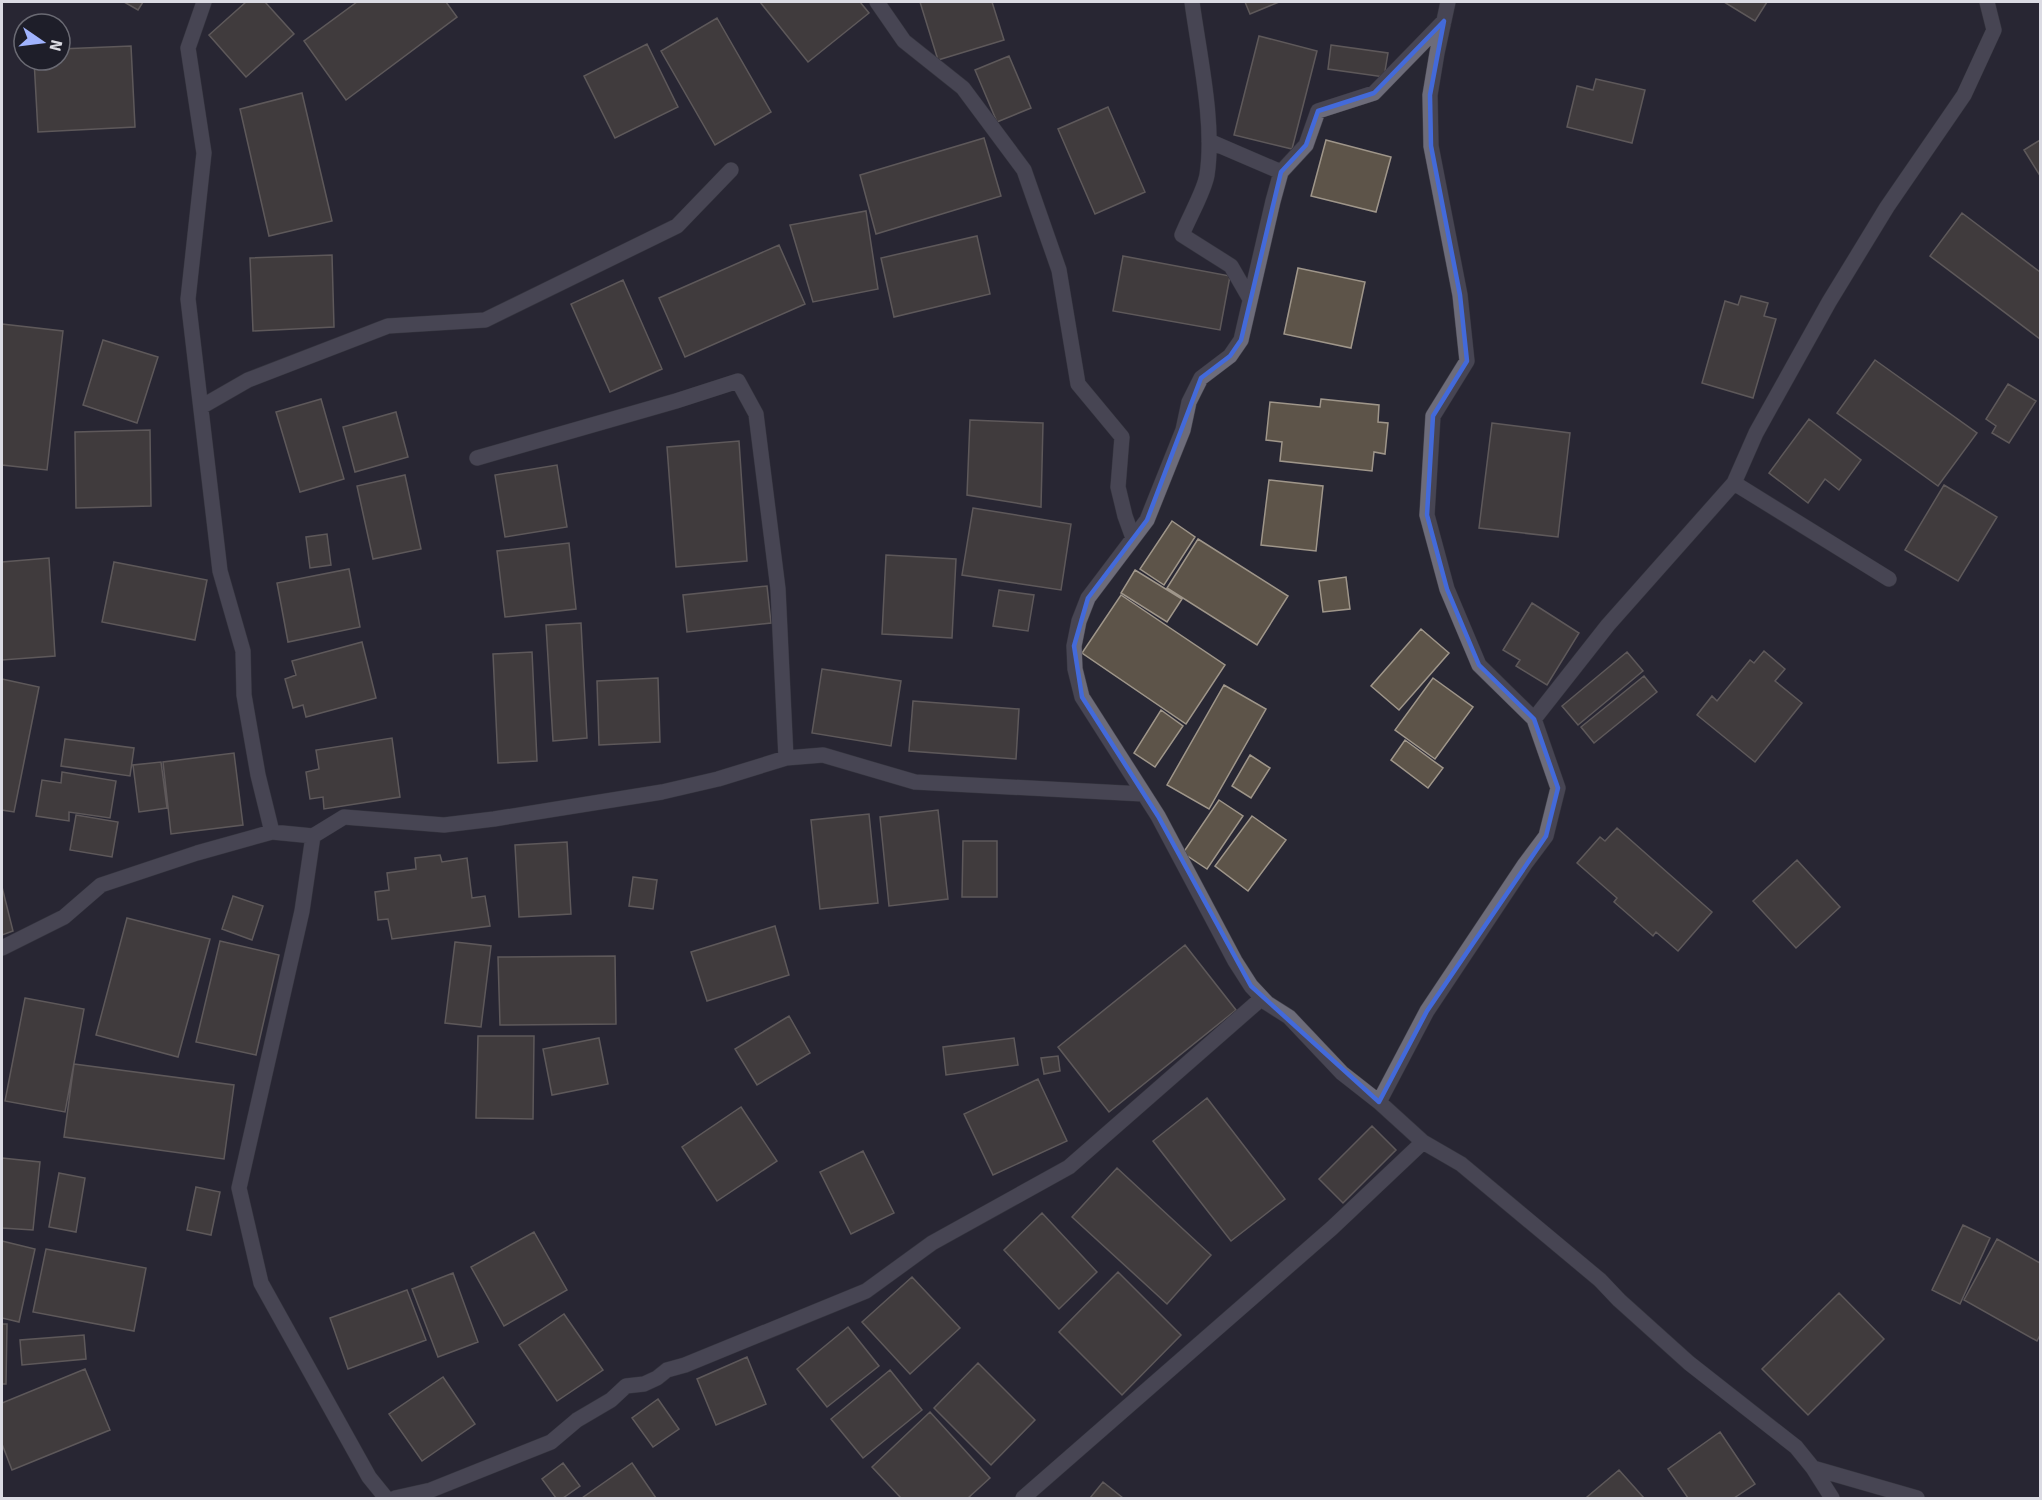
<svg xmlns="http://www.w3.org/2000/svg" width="2042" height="1500" font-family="Signika,sans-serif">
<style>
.building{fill:#5d5449;stroke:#9f968a;stroke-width:1.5}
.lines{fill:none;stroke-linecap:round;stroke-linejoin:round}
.street-casing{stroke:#46454e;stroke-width:16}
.street{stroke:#6d6c7a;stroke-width:15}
.marked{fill:none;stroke:#436ada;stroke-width:4.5;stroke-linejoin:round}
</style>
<rect width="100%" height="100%" fill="#282733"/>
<path class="building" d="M124,2H143L138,10Z
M246,2H265L294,34L246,77L209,35Z
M357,2H446L457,17L346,100L304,41Z
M760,2H860L869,13L808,62Z
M920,2H992L1004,40L938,60Z
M1245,2H1279L1250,14Z
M1724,2H1767L1755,21Z
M717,18L771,112L715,145L661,51Z
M1259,36L1317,51L1292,149L1234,135Z
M647,44L678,107L615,138L584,76Z
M1331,45L1388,53L1384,77L1328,69Z
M131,46L135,127L38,132L34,60H60V49Z
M1009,56L1031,108L997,122L975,70Z
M1596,79L1645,90L1632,143L1567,127L1577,86L1593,90Z
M302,93L332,221L269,236L240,109Z
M1108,107L1145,192L1095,214L1058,129Z
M984,138L1001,196L876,234L860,175Z
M1326,140L1391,157L1376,212L1311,196Z
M2040,140V173L2039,174L2024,150Z
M866,211L878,289L813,302L790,225Z
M1962,213L2040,272V339L1930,256Z
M977,236L990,294L894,317L881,258Z
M779,245L805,304L685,357L659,298Z
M332,255L334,327L253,331L250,258Z
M1123,256L1230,276L1220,330L1113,311Z
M1298,268L1365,282L1351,348L1284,334Z
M623,280L662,369L610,392L571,304Z
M1741,296L1768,303L1764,316L1776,319L1753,398L1702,383L1725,301L1738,305Z
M2,324L63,331L47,470L2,465Z
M103,340L158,357L137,423L83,405Z
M1875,360L1977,433L1938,486L1837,413Z
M2008,384L2036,401L2009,443L1992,433L1996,426L1986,419Z
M321,399L344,479L300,492L276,412Z
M1321,399L1379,405L1378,422L1388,423L1385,454L1374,452L1372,471L1280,461L1282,442L1266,440L1270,402L1320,407Z
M396,412L408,457L355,472L343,427Z
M1809,419L1861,460L1839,490L1825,479L1808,503L1769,473Z
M970,420L1043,423L1041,507L967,495Z
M1492,423L1570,433L1558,537L1479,528Z
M150,430L151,506L76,508L75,432Z
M739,441L747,561L676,567L667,447Z
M557,465L567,527L505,537L495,475Z
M405,475L421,549L373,559L357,486Z
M1269,480L1323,486L1316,551L1261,545Z
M1944,485L1997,517L1958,581L1905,550Z
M973,508L1071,524L1061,590L962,575Z
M1172,521L1195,537L1164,585L1140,569Z
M327,534L331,565L310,568L306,537Z
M1198,539L1288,596L1257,645L1167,588Z
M569,543L576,609L505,617L497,551Z
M886,555L956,559L952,638L882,634Z
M49,558L55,656L2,660V562Z
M114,562L207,580L195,640L102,622Z
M349,569L360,627L288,642L277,583Z
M1135,570L1182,599L1167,622L1121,593Z
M1346,577L1350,609L1323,612L1319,581Z
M767,586L771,623L687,632L683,595Z
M999,590L1034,595L1028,631L993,626Z
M1121,595L1225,665L1186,724L1082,653Z
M1532,603L1579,633L1547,685L1516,666L1520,660L1503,650Z
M581,623L587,738L553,741L546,625Z
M1421,629L1449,653L1399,710L1371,686Z
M362,642L376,698L306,717L303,705L293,708L285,679L296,675L292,661Z
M1764,651L1785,669L1775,681L1802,703L1755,762L1697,715L1712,696L1717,701L1750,660L1754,663Z
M532,652L537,761L498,763L493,654Z
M1627,652L1643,671L1578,725L1562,706Z
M822,669L901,681L891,746L812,733Z
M1644,676L1657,692L1594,743L1581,727Z
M658,678L660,742L599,745L597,681Z
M1433,678L1473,707L1435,759L1395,730Z
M2,679L39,687L14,812L2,810Z
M1224,685L1266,709L1209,809L1167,785Z
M913,701L1019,709L1016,759L909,751Z
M1161,710L1183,726L1155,767L1134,753Z
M392,738L400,797L324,809L323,797L310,799L306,772L319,769L316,750Z
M65,739L134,748L130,776L61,766Z
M1405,740L1443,768L1428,788L1391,760Z
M234,753L243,825L171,834L163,762Z
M1250,755L1270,768L1251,798L1232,786Z
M161,762L167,808L139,812L133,765Z
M62,772L116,781L110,818L69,812V821L36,816L42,780L61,783Z
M1219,800L1243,816L1207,869L1183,853Z
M938,810L948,899L889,906L880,817Z
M869,814L878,903L820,909L811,820Z
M76,815L118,822L112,857L70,850Z
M1252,816L1286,840L1248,891L1215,866Z
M1617,828L1712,912L1678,951L1656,932L1653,936L1614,902L1617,898L1577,863L1600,837L1605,841Z
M963,841H997V897H962Z
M567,842L571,914L519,917L515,845Z
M440,855L442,862L467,858L472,898L485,896L490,926L392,939L388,919L378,920L375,892L389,890L387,873L416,869L415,858Z
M1797,860L1840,907L1796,948L1753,901Z
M633,877L657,880L653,909L629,906Z
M2,887L13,931L2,935Z
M233,896L263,906L252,940L222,929Z
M127,918L210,939L178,1057L96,1035Z
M775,926L789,975L707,1001L691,952Z
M220,941L279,955L256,1055L196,1042Z
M455,942L491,946L481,1027L445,1023Z
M1185,945L1236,1010L1109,1112L1058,1047Z
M615,956L616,1024L500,1025L498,957Z
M25,998L84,1009L65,1112L5,1101Z
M789,1016L810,1053L757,1085L735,1049Z
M478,1036H534L533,1119L476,1118Z
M599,1038L608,1084L552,1095L543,1049Z
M1014,1038L1018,1065L946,1075L943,1047Z
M1058,1056L1060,1071L1044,1074L1041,1058Z
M74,1064L234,1085L224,1159L64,1137Z
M1038,1079L1067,1141L993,1175L964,1114Z
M1207,1098L1285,1199L1231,1241L1153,1141Z
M741,1107L777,1161L717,1201L682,1147Z
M1372,1126L1396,1150L1343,1203L1319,1179Z
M863,1151L894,1213L851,1234L820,1172Z
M2,1158L40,1162L33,1230L2,1228Z
M1117,1168L1211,1255L1167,1304L1072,1217Z
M59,1173L85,1178L76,1232L49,1227Z
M196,1187L220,1192L211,1235L187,1230Z
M1042,1213L1097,1272L1059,1309L1004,1250Z
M1963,1225L1990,1238L1960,1304L1932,1290Z
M534,1232L567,1290L504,1326L471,1267Z
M1997,1239L2040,1263V1335L2037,1341L1964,1300Z
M2,1241L35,1249L19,1322L2,1318Z
M46,1249L146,1268L134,1331L33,1312Z
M1118,1272L1181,1335L1122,1395L1059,1332Z
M453,1273L478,1342L438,1357L412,1289Z
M912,1277L960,1328L910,1374L862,1322Z
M407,1290L426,1340L348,1369L330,1318Z
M1839,1293L1884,1339L1808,1415L1762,1369Z
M564,1314L603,1370L557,1401L519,1345Z
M2,1324H7L6,1384H2Z
M848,1327L879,1366L827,1407L797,1369Z
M84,1335L86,1359L22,1365L20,1340Z
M747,1357L766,1404L716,1425L697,1379Z
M978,1363L1035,1420L991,1465L934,1408Z
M85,1369L110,1430L12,1470L2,1444V1403Z
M890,1370L922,1410L863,1458L831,1419Z
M443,1377L475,1424L422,1461L389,1414Z
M658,1399L679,1429L653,1447L632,1418Z
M930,1412L990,1478L968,1498H901L872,1467Z
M1720,1432L1755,1484L1734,1498H1688L1668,1469Z
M563,1463L580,1486L563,1498H556L542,1479Z
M632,1463L656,1498H582Z
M1619,1470L1644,1498H1588L1587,1497Z
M1103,1482L1123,1498H1090Z"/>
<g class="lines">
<g class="street-casing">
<path id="street" d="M204,2L188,48L204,153L188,299L220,571L243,651L244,695L258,775L272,832L313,836L344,817L444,825L494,819L662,792L718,779L786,758L823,755L915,782L1143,794
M877,2L904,41L963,88L1024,170L1059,270L1078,384L1122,437L1118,487L1125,516L1133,538
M1192,2C1199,54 1215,123 1207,175C1204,192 1189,217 1182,235L1231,266L1250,299
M1444,21L1374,93L1318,111L1306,145L1281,172L1273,201L1241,340L1230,356L1201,378L1189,402L1183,430L1147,520L1088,598L1079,621L1074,646L1075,669L1082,697L1158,816L1235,961L1251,986L1267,1003L1289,1017L1342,1073L1379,1102L1423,1142L1461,1164L1600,1280L1619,1300L1689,1363L1796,1447L1813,1468L1832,1498
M1209,141L1281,172
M201,407L248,380L388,326L485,320L677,226L731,170
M477,458L676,401L738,381L756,414L778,589L786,758
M1889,579L1734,483L1756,433L1829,302L1887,207L1964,95L1994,30L1987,2
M1534,719L1608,625L1734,483
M313,836L302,911L239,1188L261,1283L369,1477L386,1498
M2,948L64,917L101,885L197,853L272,832
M1379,1102L1427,1011L1525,864L1546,836L1558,788L1534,719L1479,665L1447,589L1427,515L1433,416L1467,361L1460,295L1431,146L1430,95L1437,53L1448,2
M1813,1468L1917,1498
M395,1498L431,1490L551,1442L577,1420L611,1400L626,1386L644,1384L657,1378L667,1370L685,1365L866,1291L932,1243L1069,1167L1262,998
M1023,1498L1332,1228L1423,1142"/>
</g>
<use href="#street" class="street"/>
</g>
<path d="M0 0H2042V1500H0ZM1444,21L1430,95L1431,146L1460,295L1467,361L1433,416L1427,515L1447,589L1479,665L1534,719L1558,788L1546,836L1427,1011L1379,1102L1251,986L1158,816L1082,697L1074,646L1088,598L1147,520L1201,378L1230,356L1241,340L1281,172L1306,145L1318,111L1374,93Z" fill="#282733" fill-opacity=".55" fill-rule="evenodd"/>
<path class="marked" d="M1444,21L1430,95L1431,146L1460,295L1467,361L1433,416L1427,515L1447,589L1479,665L1534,719L1558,788L1546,836L1427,1011L1379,1102L1251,986L1158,816L1082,697L1074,646L1088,598L1147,520L1201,378L1230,356L1241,340L1281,172L1306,145L1318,111L1374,93Z"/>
<rect width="2042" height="1500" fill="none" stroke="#dbdbe3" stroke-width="6"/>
<g transform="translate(42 42) rotate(104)"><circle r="28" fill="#1e1e29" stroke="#6a6a73" stroke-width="1.5"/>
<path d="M0-4.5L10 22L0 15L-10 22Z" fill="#a0b3fd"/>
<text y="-9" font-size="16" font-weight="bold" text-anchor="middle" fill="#dbdbe3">N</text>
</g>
</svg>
